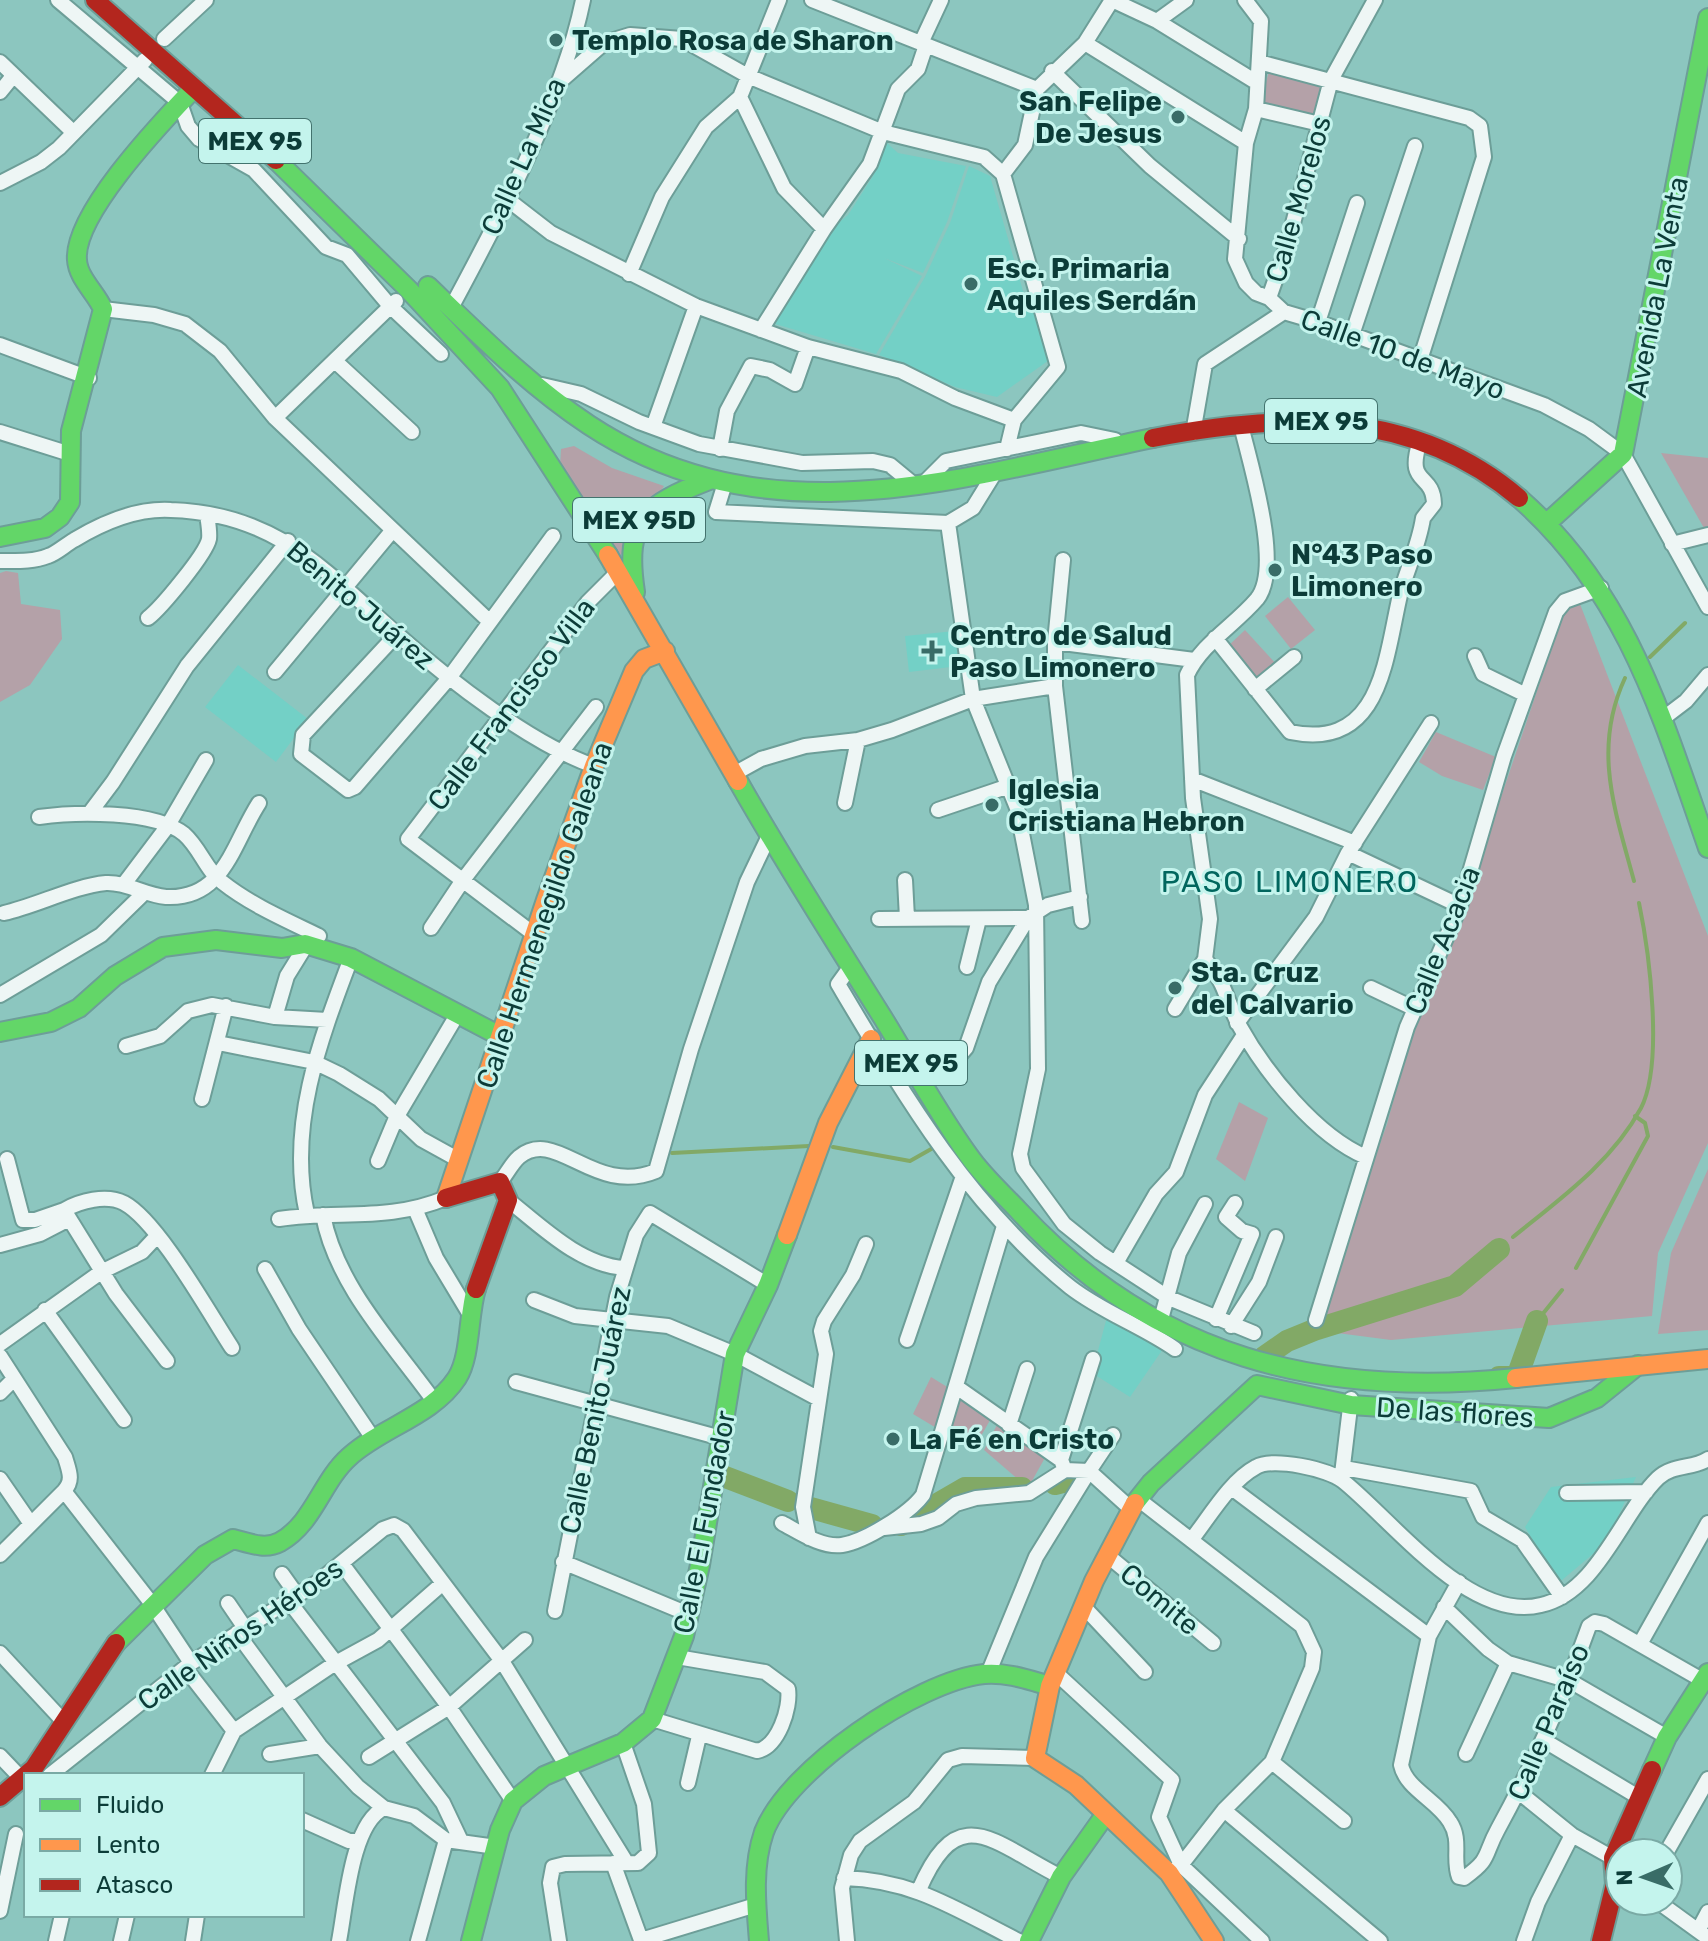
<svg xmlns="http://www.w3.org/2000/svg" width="1708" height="1941" font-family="Rubik,sans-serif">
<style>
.built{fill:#73d0c6}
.green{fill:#b4a1a8}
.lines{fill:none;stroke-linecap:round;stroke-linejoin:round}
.stream{stroke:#82a966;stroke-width:4}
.river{stroke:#82a966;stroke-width:22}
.street-casing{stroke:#6d9e98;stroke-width:18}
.fast-casing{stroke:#6d9e98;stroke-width:22}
.slow-casing{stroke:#6d9e98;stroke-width:22}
.jam-casing{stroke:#6d9e98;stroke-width:22}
.street{stroke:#eef6f5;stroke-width:14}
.fast{stroke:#63d668;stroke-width:18}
.slow{stroke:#ff974d;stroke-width:18}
.jam{stroke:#b3261e;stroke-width:18}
.poi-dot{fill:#396c67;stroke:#c4f4ed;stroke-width:3}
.labels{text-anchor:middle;stroke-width:6;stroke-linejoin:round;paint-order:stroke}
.shield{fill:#c4f4ed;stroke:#43736e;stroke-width:2}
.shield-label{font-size:26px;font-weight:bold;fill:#0c3c38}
.poi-label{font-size:28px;font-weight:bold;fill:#0c3c38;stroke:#c4f4ed;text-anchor:start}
.street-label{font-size:28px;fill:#0c3c38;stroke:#c4f4ed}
.neighbourhood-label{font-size:30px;letter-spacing:2px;fill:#01665e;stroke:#c4f4ed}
</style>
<rect width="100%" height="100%" fill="#8cc6bf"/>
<path class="built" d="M887,143L898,153L966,166L947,222L923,273L884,258L922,276L876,354L772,323L826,233L848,215L873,176Z
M969,166L990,176L1023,291L1052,349V358L997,397L955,387L879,355L925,277L950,223Z
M955,631L959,666L909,672L905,636Z
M238,665L308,719L276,762L205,707Z
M1107,1317L1135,1335L1165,1346L1130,1397L1092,1373Z
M1636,1477L1606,1543L1562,1580H1556L1525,1527L1551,1487Z"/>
<path class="green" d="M1269,71L1326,88L1315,117L1260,105Z
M574,446L612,468L664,486L616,563L560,466L561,449Z
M1661,453L1708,458V535Z
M6,571L18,573L21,604L60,610L62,639L30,685L0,702V573Z
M1288,597L1315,630L1291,649L1265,616Z
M1580,604L1708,936V1143L1658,1253L1652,1316L1391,1340L1314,1330L1387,1124L1413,1027L1452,942L1564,611Z
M1245,630L1277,665L1260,681L1225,649Z
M1436,732L1496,757L1483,790L1442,776L1419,762Z
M1239,1102L1268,1118L1245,1181L1216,1159Z
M1708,1169V1330L1658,1334L1671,1253Z
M931,1377L993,1415L973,1450L913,1414Z
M999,1421L1046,1456L1028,1488L984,1450Z"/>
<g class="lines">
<path class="stream" d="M1650,657L1685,623
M1625,678C1592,749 1615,810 1634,881
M833,1147L910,1161L933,1148
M672,1153L809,1146
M1513,1237C1560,1199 1612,1162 1641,1108C1664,1063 1649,951 1639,903
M1576,1268L1648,1136L1645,1123L1635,1116
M1537,1321L1562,1290"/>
<path class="river" d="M1264,1357L1287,1341L1314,1330L1455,1286L1499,1249
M1499,1377H1517L1537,1321
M720,1475L788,1501
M1055,1484L1082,1477
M811,1508L872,1525
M901,1525L965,1488H1022"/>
<g class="street-casing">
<path id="street" d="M58,0L180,103L188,126L199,139L254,170L326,247L347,255L390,306L441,354
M812,0L1037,89
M1245,0L1261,21L1256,109L1246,143L1235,259L1246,283L1256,293L1269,298
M1157,21L1186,0
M164,39L206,0
M921,43L941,0
M1085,43L1246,143
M0,62L73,132
M1259,62L1469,118L1480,126L1484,157L1421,357
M1052,71L1150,166L1239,239
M557,84L604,43L630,35L682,39L748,76L883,132L984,157L1003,174
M1037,89L1085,43L1112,0L1157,21L1256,82
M0,92L13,76
M740,97L784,188L824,229
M1256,109L1320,124
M1003,174L1058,367L1014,420L1007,449
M1003,174L1025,145L1037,89
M0,183L41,162L59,148L145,60
M507,199L551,233L696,306L808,347L901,371L955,398L1014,420
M629,274L662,197L706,127L740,97L779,0
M451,308C499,219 563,98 583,0
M103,309L154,315L185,324L220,351L275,418L489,621
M1284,312L1269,298L1287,246L1331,80L1375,0
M1318,322L1357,203
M761,330L824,229L870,164L898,89L918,69L926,45
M1352,335L1415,146
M0,345L89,378
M335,361L412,432
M542,385L581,394L639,422L699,444L802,463L873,461L890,465L913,484
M275,418L396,301
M653,427L696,306
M0,432L67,453
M1193,433L1205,364L1284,312L1318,322L1544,405L1589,429L1623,454L1708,607
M720,449L727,411L751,366L770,370L795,384L808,347
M725,483L716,512L948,523
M924,483L946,461L1081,433L1115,440
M948,523L973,699L1017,808L1036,905L1038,1069L1020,1154L1023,1168L1064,1224L1100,1253L1169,1298L1254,1333
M948,523L973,508L994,474
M1672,544L1708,535
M1063,560L1055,642V686L1082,921
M0,561C16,561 33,562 48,556C57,553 65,545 74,540C102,523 137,508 171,510C276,513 325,571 398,635C449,680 531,744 594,766
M148,618C161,608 206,554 209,539C210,532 208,522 207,514
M397,634L303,735L301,754L348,790L355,787L449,678L553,536
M1215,638L1290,732C1381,751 1385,660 1400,595C1407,569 1419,545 1423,518L1434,504C1433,471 1405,487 1420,441
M1055,642L1194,660
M1475,656L1483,674L1526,695
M275,672L392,531
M1255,689L1294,657
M1661,720L1686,701L1708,675
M734,774L761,759L805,746L858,740L892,730L973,699L1055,686
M1192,779L1355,843
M845,803L858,740
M938,810L1009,786
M89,814L113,782L187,666L288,541
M39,817C75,812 154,810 184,834C200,848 206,870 222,882C251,905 286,920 319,936
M1348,853L1460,906
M905,880L907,918
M124,884L167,827L206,760
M4,913C36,906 74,886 106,883C127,882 144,895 166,897C224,900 233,843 259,803
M879,919L1028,918L1048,905L1080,897
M431,928L463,880L596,707
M535,935L408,839L588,602L618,572
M1205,959C1211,968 1218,976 1222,985C1228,998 1232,1012 1239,1025C1265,1072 1316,1136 1366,1157
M851,966L838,984C904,1095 968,1205 1070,1287C1102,1312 1142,1326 1175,1349
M967,967L979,919
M1371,988L1415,1009
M0,995L101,935L144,893
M1175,1009L1205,959L1210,919L1193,798L1187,675C1202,643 1234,626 1257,599C1283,567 1250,464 1241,425
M275,1017L287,976L308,942
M1237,1023L1316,917L1348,853L1431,723
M218,1043L314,1062L339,1074L379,1099L421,1139L459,1160
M126,1046L160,1036L188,1011L212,1005L275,1017L327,1020
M952,1064L966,1048L989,982L1028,918
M202,1099L226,1006
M7,1159L23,1220H35L64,1210L116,1294L167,1361
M378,1161L396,1118L457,1015
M500,1182C506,1175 512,1163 519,1157C556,1126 594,1197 656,1171L691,1049L747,882L769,836
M508,1200C542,1227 580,1265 624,1268
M64,1210C80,1201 106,1194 124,1203C158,1221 209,1313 232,1348
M416,1211L436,1258L469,1313
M307,1214C287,1126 320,1040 351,958
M323,1215C336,1285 393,1344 434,1401
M279,1219C338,1210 388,1222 446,1198
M0,1245L40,1234L69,1219
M1116,1263L1156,1194L1176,1172L1205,1095L1244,1035
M265,1269L299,1329L372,1437
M534,1300L575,1316L668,1326L735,1354L817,1398
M45,1310L124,1420
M1216,1319L1252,1234L1242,1231L1226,1217L1235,1203
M1316,1320L1407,1027L1460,906L1504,756L1556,612L1565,601L1601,588
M1160,1323L1179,1253L1205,1204
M1231,1326L1259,1282L1276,1237
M907,1340L962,1179
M0,1344L101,1272L142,1252L157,1236
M0,1356L65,1457C69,1471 74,1480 64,1491L0,1555
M516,1382L721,1438
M958,1388L1061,1460L1065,1470
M0,1393L13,1380
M1009,1425L1027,1369
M1061,1460L1093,1359
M1344,1468L1471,1491L1483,1517L1522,1540L1562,1597
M1342,1474L1351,1399
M0,1479L31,1524
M1233,1489L1429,1636
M64,1491L152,1604L191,1663
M1567,1493L1646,1492
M1138,1499L1302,1626L1314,1652L1312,1668L1272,1762L1224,1810L1181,1865L1169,1873
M782,1523C799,1532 822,1548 842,1545C866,1541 910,1513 923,1495L1004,1226
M884,1528L921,1524L938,1518L956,1504L976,1498L1029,1493L1065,1470L1089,1471L1113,1435
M809,1538L803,1507L826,1354L821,1331L824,1321L853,1275L866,1244
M1192,1539C1210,1516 1230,1481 1256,1467C1273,1457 1328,1469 1343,1481C1392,1520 1470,1623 1541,1605C1598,1592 1621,1514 1658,1478C1673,1464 1693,1469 1708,1459
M1107,1555L1213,1643
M563,1562L688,1614
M342,1564L449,1707L513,1801
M282,1574L297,1595
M1459,1582L1429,1636L1401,1765C1406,1789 1437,1800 1450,1822C1462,1840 1452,1859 1459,1877L1464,1878C1492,1858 1483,1856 1498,1829C1534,1763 1564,1697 1589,1626L1595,1622L1604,1624L1702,1680
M288,1600L443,1803L461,1841
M228,1603L245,1628
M1084,1607L1145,1672
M1444,1607L1488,1649L1508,1663L1570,1681L1667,1737
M555,1611L617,1297L636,1235L650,1213L768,1285
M237,1633L320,1746L358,1787L384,1808L414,1816L446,1840L496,1847
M1640,1644L1708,1523
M0,1653L64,1722
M185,1668L234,1731
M1056,1673L1172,1780L1159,1817L1181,1865L1262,1941
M988,1674L1036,1557L1089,1471L1131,1509
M652,1719L757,1751C778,1747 791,1708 788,1689L765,1672L677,1657
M1545,1741L1640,1798
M270,1754L320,1746
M1466,1754L1508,1663
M0,1756L20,1777
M369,1757L449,1707L525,1640
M1272,1762L1344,1821
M50,1775L191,1663L318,1582L383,1529L394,1525L403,1530L502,1661L626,1862
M212,1775L234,1731L334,1664L378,1640L443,1583
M688,1783L699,1736
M1520,1793L1572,1835L1613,1858
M1224,1810L1380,1941
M302,1820L349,1841H359
M1666,1853L1708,1779
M613,1863L641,1940L756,1905
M844,1878C914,1880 957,1910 1019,1941
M919,1890C958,1799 992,1842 1061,1877
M1657,1901L1708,1938
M0,1911L16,1834
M1699,1929L1708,1912
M56,1941L62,1915
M121,1941L127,1915
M193,1941L197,1915
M339,1941C346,1906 351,1824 384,1808
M418,1941L446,1840
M559,1941L550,1883L553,1867L565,1864L638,1863L649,1853L644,1804L623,1743
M847,1941L842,1888L851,1855L860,1841L914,1802L948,1760L962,1756L1035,1758
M1524,1941L1538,1902L1572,1835"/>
</g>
<g class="fast-casing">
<path id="fast" d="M276,160L408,289L500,388L608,555
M428,286C479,335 530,386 589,425C768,543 962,477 1153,438
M1519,498C1627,592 1662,717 1708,848
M1547,523L1623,454L1708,18
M0,537L45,528L60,517L70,502L71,431L103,309C96,293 78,278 77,260C73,214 163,121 194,88
M635,592C624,519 645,505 709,480
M738,781C784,862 834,940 883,1018C911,1064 938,1113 969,1156C983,1176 1002,1193 1018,1210C1154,1358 1321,1398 1516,1378
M0,1032L51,1022L79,1008L115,976L163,947L216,940L282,948L305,944L351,958L500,1036
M1135,1503L1151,1483L1257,1385L1351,1405L1549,1418L1597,1398L1638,1365
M116,1643L205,1555L233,1539C249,1543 265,1550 280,1542C313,1524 322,1481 349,1457C382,1427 432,1416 457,1378C471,1356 468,1315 476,1289
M1652,1770L1667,1737L1708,1673
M471,1941L500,1830L513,1801L544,1776L623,1743L652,1719L684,1636L700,1565L735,1354L768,1285L787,1235
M759,1941C756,1905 752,1867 764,1832C788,1769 918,1681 984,1674C1007,1672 1029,1680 1050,1686
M1029,1941L1061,1877L1105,1815"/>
</g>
<g class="slow-casing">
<path id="slow" d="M608,555L738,781
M446,1198L546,900L594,766L634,671L644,659L665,651
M787,1235L828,1123L871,1039
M1516,1378L1708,1359
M1135,1503L1094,1581L1050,1686L1035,1758L1076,1785L1169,1873L1214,1941"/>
</g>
<g class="jam-casing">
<path id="jam" d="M95,0L276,160
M1153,438C1282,413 1412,407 1519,498
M446,1198L500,1182L508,1200L476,1289
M0,1797L34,1768L116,1643
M1601,1941L1615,1884L1613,1858L1652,1770"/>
</g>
<use href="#street" class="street"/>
<use href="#fast" class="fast"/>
<use href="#slow" class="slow"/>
<use href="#jam" class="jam"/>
</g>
<g class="poi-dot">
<circle cx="556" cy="40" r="8"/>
<circle cx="1178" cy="117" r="8"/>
<circle cx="971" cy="284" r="8"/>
<circle cx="1275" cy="570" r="8"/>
<path d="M928 639h8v8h8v8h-8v8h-8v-8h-8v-8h8z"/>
<circle cx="992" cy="805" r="8"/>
<circle cx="1175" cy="988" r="8"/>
<circle cx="893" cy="1439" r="8"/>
</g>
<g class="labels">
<g class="shield">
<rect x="199" y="119" width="112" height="44" rx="6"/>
<rect x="1265" y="399" width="112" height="44" rx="6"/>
<rect x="573" y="498" width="132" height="44" rx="6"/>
<rect x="855" y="1041" width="112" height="44" rx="6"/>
</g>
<g class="shield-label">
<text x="255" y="150">MEX 95</text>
<text x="1321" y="430">MEX 95</text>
<text x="639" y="529">MEX 95D</text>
<text x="911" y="1072">MEX 95</text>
</g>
<g class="poi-label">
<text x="572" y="50">Templo Rosa de Sharon</text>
<text x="1162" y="111" text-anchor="end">San Felipe<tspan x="1162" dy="32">De Jesus</tspan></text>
<text x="987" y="278">Esc. Primaria<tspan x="987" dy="32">Aquiles Serdán</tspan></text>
<text x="1291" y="564">N°43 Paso<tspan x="1291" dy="32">Limonero</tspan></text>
<text x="950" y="645">Centro de Salud<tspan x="950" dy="32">Paso Limonero</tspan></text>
<text x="1008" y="799">Iglesia<tspan x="1008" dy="32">Cristiana Hebron</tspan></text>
<text x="1191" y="982">Sta. Cruz<tspan x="1191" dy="32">del Calvario</tspan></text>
<text x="909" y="1449">La Fé en Cristo</text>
</g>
<g class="street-label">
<text transform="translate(523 156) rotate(-66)" y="10">Calle La Mica</text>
<text transform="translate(1298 199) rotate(-74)" y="10">Calle Morelos</text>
<text transform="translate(1657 287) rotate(-79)" y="10">Avenida La Venta</text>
<text transform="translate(1403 354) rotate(20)" y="10">Calle 10 de Mayo</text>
<text transform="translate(361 605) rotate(40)" y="10">Benito Juárez</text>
<text transform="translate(511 704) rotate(-53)" y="10">Calle Francisco Villa</text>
<text transform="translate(544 915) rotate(-71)" y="10">Calle Hermenegildo Galeana</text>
<text transform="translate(1442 940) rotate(-68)" y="10">Calle Acacia</text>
<text transform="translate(595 1410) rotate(-78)" y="10">Calle Benito Juárez</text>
<text transform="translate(1455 1412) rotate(4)" y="10">De las flores</text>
<text transform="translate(704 1522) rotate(-79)" y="10">Calle El Fundador</text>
<text transform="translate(1160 1599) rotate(40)" y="10">Comite</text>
<text transform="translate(240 1634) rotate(-35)" y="10">Calle Niños Héroes</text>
<text transform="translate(1548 1722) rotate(-67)" y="10">Calle Paraíso</text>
</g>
<g class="neighbourhood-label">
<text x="1290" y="892">PASO LIMONERO</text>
</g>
</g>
<rect x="24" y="1773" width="280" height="144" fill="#c4f4ed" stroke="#7aaaa5" stroke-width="2"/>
<rect x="40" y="1799" width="40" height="12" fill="#63d668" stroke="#7aaaa5" stroke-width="2"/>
<text x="96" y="1813" font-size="24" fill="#0c3c38">Fluido</text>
<rect x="40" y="1839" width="40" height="12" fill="#ff974d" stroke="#7aaaa5" stroke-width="2"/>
<text x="96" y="1853" font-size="24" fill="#0c3c38">Lento</text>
<rect x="40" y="1879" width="40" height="12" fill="#b3261e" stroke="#7aaaa5" stroke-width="2"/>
<text x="96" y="1893" font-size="24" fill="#0c3c38">Atasco</text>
<g transform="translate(1644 1877) rotate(268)"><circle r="38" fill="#c4f4ed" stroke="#7aaaa5" stroke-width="2"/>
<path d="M0-6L14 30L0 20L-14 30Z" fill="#396c67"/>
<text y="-12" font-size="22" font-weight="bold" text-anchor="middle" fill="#0c3c38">N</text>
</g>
</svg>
